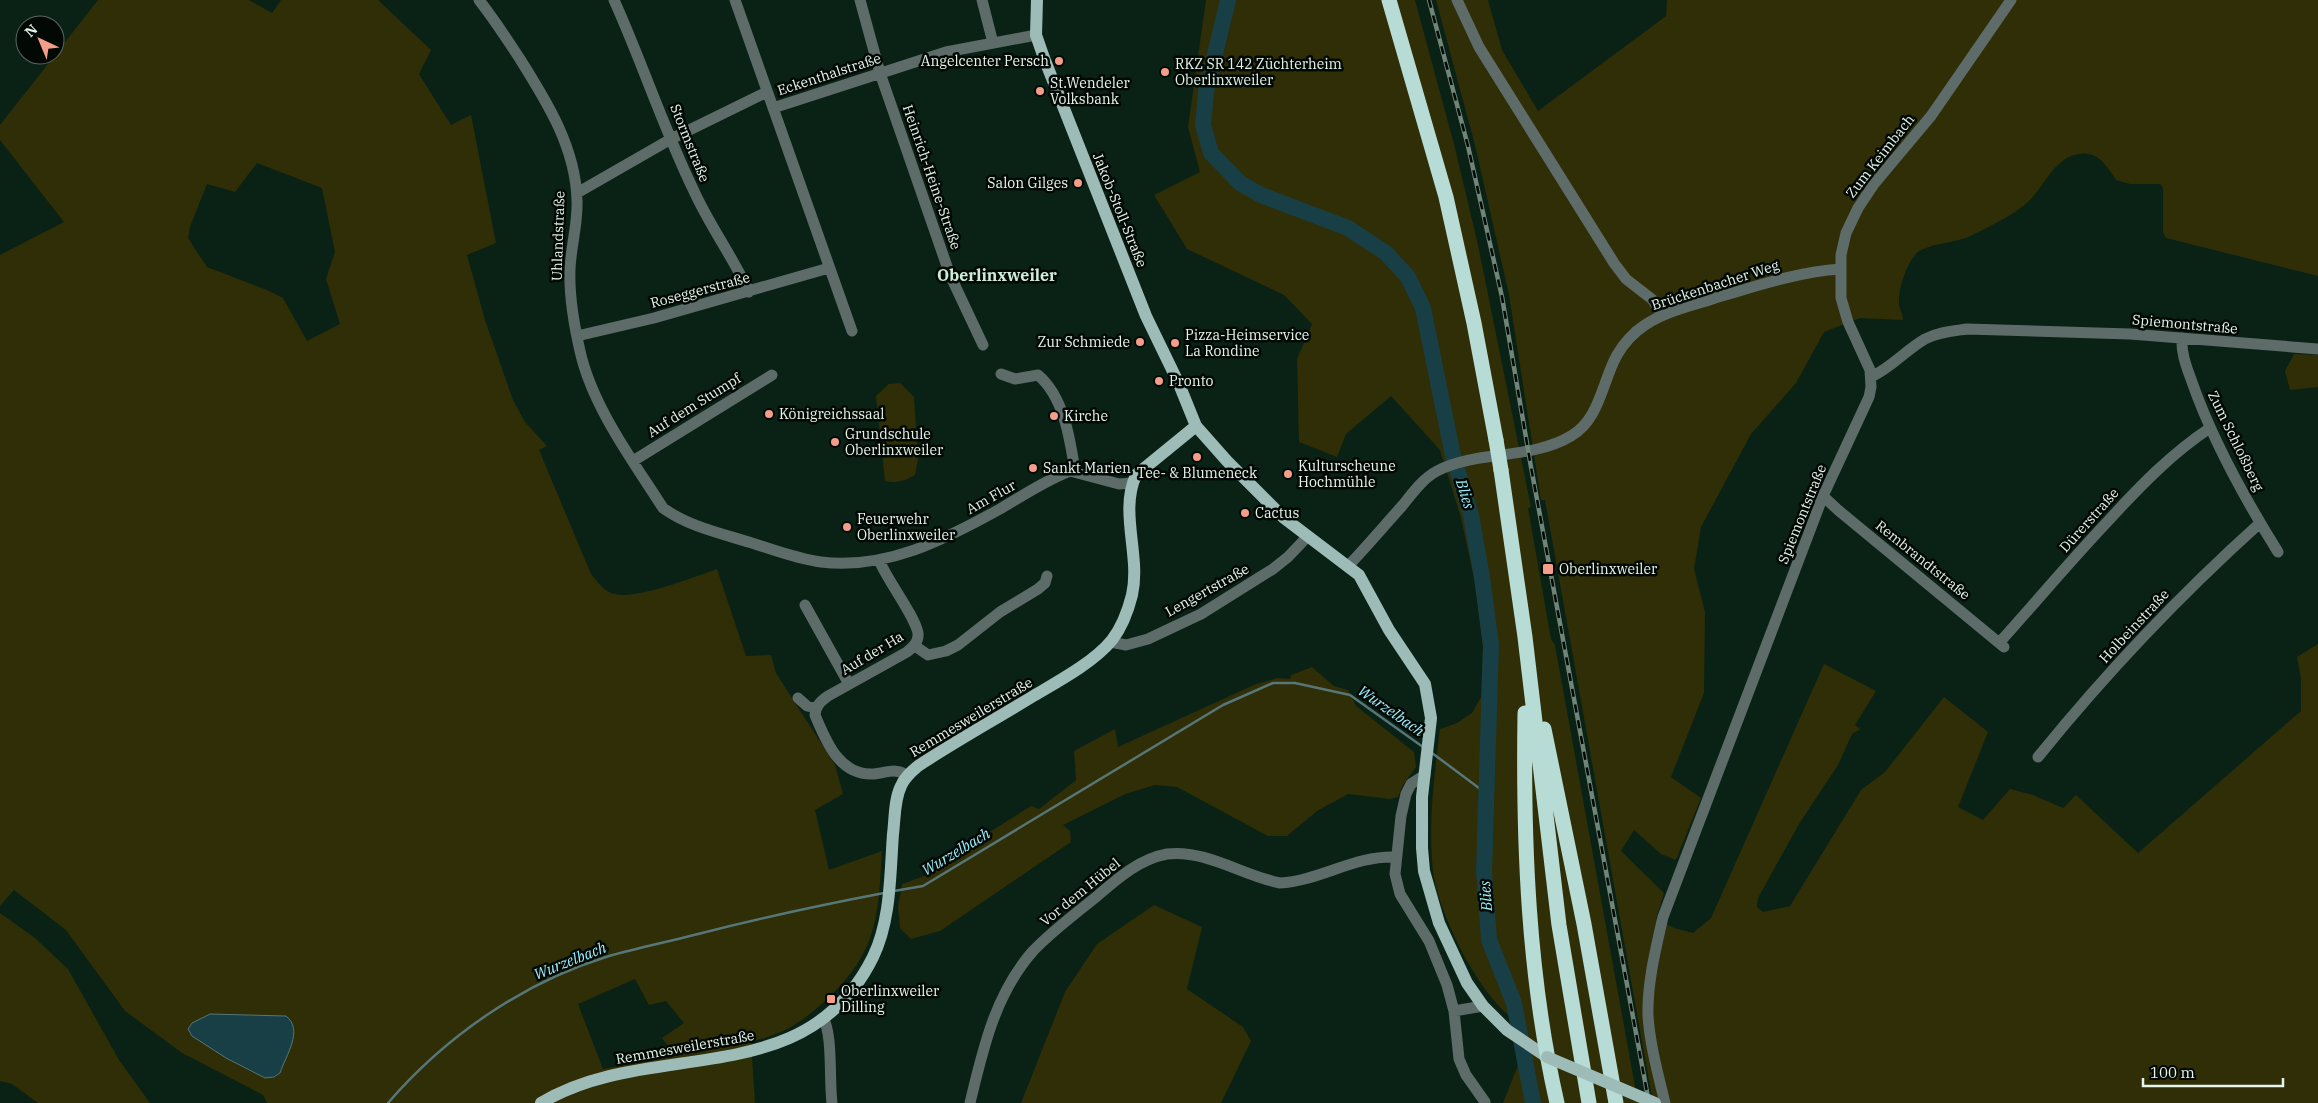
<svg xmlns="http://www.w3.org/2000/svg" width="2318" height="1103" font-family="'IBM Plex Serif',serif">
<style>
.green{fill:#2f2e06;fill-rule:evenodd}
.water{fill:#193f46;stroke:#567678}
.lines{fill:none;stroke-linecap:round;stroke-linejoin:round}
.stream{stroke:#567678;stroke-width:2.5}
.river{stroke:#193f46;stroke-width:16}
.minor{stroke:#5d6b69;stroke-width:11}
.major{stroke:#9dbcb7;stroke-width:12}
.highway{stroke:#b7dcd6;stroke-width:15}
.rail-casing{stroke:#708579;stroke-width:4.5}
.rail{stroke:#020905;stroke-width:2.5;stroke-dasharray:8;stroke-linecap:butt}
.major-bridge{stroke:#9dbcb7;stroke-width:12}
.highway-bridge{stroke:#b7dcd6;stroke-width:15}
.poi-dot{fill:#f49e8a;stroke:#020905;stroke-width:2}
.labels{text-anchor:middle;stroke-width:5;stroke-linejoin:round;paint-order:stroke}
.poi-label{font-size:14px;fill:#e6f5eb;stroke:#020905;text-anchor:start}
.street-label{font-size:14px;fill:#e6f5eb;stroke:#020905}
.water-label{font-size:15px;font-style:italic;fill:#9bf0ff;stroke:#020905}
.quarter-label{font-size:16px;font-weight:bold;fill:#cdecd9;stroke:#020905}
</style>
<rect width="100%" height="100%" fill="#092215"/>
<path class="green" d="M98,0H249L272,13L281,0H378L431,50L419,74L451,125L471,115L496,243L467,255L485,320L513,400L525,422L547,446L539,450L591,574C597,581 602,589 611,593C633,602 693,577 717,569L746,656L771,655L776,673L835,765L843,794L815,810L829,870L882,851C880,880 880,910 870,938C860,970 825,1005 797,1023C783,1033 767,1037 751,1042L755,1103H267L263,1095L182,1053L125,1011L66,930L14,890L0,906V255L64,222L0,140V125ZM257,163L322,188L335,252L326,279L340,324L307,341L283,298L267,290L207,267L188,238L190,227L207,184L235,192ZM635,979L649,1005L666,1001L684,1023L662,1038L675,1056L603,1069L578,1004ZM226,1058L284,1060C282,1066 281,1075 275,1077C264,1081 236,1063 226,1058Z
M1206,0H1415L1455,148L1478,245L1531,507L1528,508L1551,639L1555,645L1638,1103H1503L1521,1058L1522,1027C1512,1018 1500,1009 1492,998C1467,968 1438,909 1433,871C1428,823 1434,777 1440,729L1457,723L1472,713L1481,697L1483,647L1474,578L1461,518L1440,450L1391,396L1346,434L1337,457L1299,442L1297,359L1312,324L1284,295L1187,249L1154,195L1200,172L1188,127Z
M1436,0H1488L1502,50L1538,111L1666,16L1667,0H2318V276L2166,238L2163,232V188L2160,184H2130L2116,180C2108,167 2097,150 2079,154C2054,158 2046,184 2030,200C2013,216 1989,227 1968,237C1955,243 1923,244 1915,255C1905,267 1898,290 1899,305C1900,310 1903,314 1903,320L1860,318L1824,332L1796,383L1751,434L1701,527L1694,569L1705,612L1704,693L1671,777L1701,798L1676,860L1661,854L1634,830L1621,851L1664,893L1656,919L1674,928L1693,933L1711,918L1824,664L1876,691L1855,725L1860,729L1852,734L1838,765L1799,824L1758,898L1757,907L1763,912L1790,906L1861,790L1885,772L1944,697L1988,732L1958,807L1983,820L2010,789L2033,795L2063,808L2076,795L2138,853L2301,711V679L2297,657L2318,644V1103H1653L1545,500H1541L1509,295L1475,145Z
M2294,354L2318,355V387L2290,390L2285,371Z
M900,383L914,397L918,459L915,475C906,480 896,484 885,481L876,396L889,384Z
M1312,667L1334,686L1348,690L1356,706L1414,752L1416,767L1403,785L1398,797L1390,799L1348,794L1317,811L1287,836H1268L1177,787L1155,785L1125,794L1063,825L1070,831L1071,842L940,931L911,939L900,928L898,907L902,884L927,875L961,850L1031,806L1039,809L1076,780L1074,751L1115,729L1118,747L1256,684L1278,678L1290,679L1291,675Z
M1154,905L1202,927L1187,989L1243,1027L1251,1041L1221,1103H1021L1065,992L1097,944Z
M0,913L35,938L68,969L119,1060L150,1103H38L12,1084L0,1081Z"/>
<path class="water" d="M210,1014L286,1016C304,1030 286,1055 280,1073L274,1077L265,1078L226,1058L192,1036L188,1029L192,1023Z"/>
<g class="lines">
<path class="stream" d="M1432,753L1487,794
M894,891L923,886L1223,705L1273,683H1295L1350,695L1423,747
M388,1103C445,1037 522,983 606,957C636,948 668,942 698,934C760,918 821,905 884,893"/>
<path class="river" d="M1228,0L1206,92L1203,125L1211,153L1240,183L1261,195L1348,228L1386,253L1408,277L1423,308L1453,456L1471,515L1482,577L1491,645L1484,871L1489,940L1514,1003L1533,1103"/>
<path class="minor" d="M479,0C494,19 507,39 520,59C547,102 576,148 577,201C578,223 571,246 570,269C569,296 574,325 580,351C592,406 633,461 663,508C689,527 724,534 755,544C777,551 798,559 821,562C886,570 944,540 1000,509C1022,496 1046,480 1070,471L1119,484L1132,483
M614,0C642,62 663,127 693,189C709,225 733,257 749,292
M735,0L852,331
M860,0L880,73L950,275L983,345
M982,0L993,43
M1457,0L1479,47L1614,263L1626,279L1653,300L1662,316
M773,108L946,52L1036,35
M577,193L671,139L767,92
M577,336L654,318L829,268
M2182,338C2181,354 2187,368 2192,382C2213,442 2245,499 2278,552
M1001,374L1015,379L1038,375C1064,397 1070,439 1075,471
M1871,377C1892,367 1906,350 1925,339C1938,332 1953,331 1967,329L2130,334L2318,349
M633,461L772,375
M1823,496L1838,510L2004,647
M879,560C887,580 915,616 918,633C919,642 913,647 907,652L828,696C821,701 816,705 815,715C826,741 839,776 874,774C885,773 898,767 907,776
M1349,565C1367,546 1384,526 1402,506C1412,494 1422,479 1437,471C1477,450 1531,460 1571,436C1600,419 1602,382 1617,355C1623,344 1634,332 1645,325C1666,311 1692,306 1715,298C1757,286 1797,272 1840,269
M805,605L849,684
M1110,642L1126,645L1148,639L1201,614L1273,569L1288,557L1307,537
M1999,643C2036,602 2071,560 2109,520C2140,486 2172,453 2210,428
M915,646L928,655L946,651L958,645L1000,612L1038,589L1045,583L1047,576
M798,698L807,706L816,708
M2038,757C2106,673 2180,595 2260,523
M1425,775L1411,784L1406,794L1401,816L1395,874L1400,894L1429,941L1447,985L1454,1011L1459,1059L1466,1075L1485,1102
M1454,1011L1483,1006
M823,1018C833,1034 829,1081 832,1103
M970,1103C983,1049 995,994 1033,951C1052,931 1075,914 1096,897C1117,879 1139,859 1167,854C1205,849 1244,876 1280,883C1319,881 1355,855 1396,857
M1665,1103C1658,1074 1650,1045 1648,1016C1647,983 1656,948 1663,917L1823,496L1869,397L1871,387L1870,370L1848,322L1841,298V255L1846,233L1858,208L1874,184L1931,116L2011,0"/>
<path class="major" d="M1037,0L1036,35L1044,58L1146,316L1179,384L1196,426L1227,461L1284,518L1359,575L1389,630L1425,684L1431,718L1422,797V848L1424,871L1439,923L1467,983L1483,1006L1507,1030L1547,1057
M541,1103C650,1037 805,1095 873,957C891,920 890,874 893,834C895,819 894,800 901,786C904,778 911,772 918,766C956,741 996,719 1035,695C1059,681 1094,662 1112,640C1122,627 1128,611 1132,595C1141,556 1119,512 1136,475L1196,426"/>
<path class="highway" d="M1389,0L1446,197L1474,323L1496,440
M1501,470L1525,637L1559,925L1589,1103
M1525,713C1523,843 1528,976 1557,1103
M1544,729L1584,924L1616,1103"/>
<g class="rail-casing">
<path id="rail" d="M1429,0L1468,146L1502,297L1531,467L1649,1103"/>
</g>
<use href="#rail" class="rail"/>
<path class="major-bridge" d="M1547,1057L1655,1103"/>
<path class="highway-bridge" d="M1496,440L1501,470"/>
</g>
<g class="poi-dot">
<circle cx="1059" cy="61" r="5"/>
<circle cx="1165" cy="72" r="5"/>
<circle cx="1040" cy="91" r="5"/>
<circle cx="1078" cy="183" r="5"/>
<circle cx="1140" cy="342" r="5"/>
<circle cx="1175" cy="343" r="5"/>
<circle cx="1159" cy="381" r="5"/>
<circle cx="769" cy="414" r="5"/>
<circle cx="1054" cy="416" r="5"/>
<circle cx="835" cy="442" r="5"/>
<circle cx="1197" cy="457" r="5"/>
<circle cx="1033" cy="468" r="5"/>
<circle cx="1288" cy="474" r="5"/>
<circle cx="1245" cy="513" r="5"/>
<circle cx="847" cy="527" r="5"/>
<rect x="1542" y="563" width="12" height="12" rx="2.5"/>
<rect x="826" y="994" width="10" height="10" rx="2.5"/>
</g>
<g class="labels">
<g class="poi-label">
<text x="1049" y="66" text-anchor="end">Angelcenter Persch</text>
<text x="1175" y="69">RKZ SR 142 Züchterheim<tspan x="1175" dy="16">Oberlinxweiler</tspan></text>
<text x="1050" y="88">St.Wendeler<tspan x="1050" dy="16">Volksbank</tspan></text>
<text x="1068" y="188" text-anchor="end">Salon Gilges</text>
<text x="1185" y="340">Pizza-Heimservice<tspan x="1185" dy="16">La Rondine</tspan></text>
<text x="1130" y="347" text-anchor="end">Zur Schmiede</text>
<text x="1169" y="386">Pronto</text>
<text x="779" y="419">Königreichssaal</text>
<text x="1064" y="421">Kirche</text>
<text x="845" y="439">Grundschule<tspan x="845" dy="16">Oberlinxweiler</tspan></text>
<text x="1298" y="471">Kulturscheune<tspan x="1298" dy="16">Hochmühle</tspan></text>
<text x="1043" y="473">Sankt Marien</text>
<text x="1197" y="478" text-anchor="middle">Tee- &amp; Blumeneck</text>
<text x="1255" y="518">Cactus</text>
<text x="857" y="524">Feuerwehr<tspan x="857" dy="16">Oberlinxweiler</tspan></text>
<text x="1559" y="574">Oberlinxweiler</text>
<text x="841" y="996">Oberlinxweiler<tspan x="841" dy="16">Dilling</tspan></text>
</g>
<g class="street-label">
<text transform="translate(829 74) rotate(-18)" y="5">Eckenthalstraße</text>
<text transform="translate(690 143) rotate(68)" y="5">Stormstraße</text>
<text transform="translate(1880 156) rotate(-52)" y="5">Zum Keimbach</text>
<text transform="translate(932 177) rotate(71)" y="5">Heinrich-Heine-Straße</text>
<text transform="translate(1120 210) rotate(68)" y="5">Jakob-Stoll-Straße</text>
<text transform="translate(558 236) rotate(-88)" y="5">Uhlandstraße</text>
<text transform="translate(1715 285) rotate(-18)" y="5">Brückenbacher Weg</text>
<text transform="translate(700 290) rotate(-15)" y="5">Roseggerstraße</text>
<text transform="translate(2185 324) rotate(5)" y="5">Spiemontstraße</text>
<text transform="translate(694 405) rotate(-32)" y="5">Auf dem Stumpf</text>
<text transform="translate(2236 441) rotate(64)" y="5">Zum Schloßberg</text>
<text transform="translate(991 497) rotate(-29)" y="5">Am Flur</text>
<text transform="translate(1802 514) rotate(-68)" y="5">Spiemontstraße</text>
<text transform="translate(2089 520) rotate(-48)" y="5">Dürerstraße</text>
<text transform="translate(1923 560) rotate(39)" y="5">Rembrandtstraße</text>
<text transform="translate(1207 590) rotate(-29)" y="5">Lengertstraße</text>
<text transform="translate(2134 626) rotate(-47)" y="5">Holbeinstraße</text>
<text transform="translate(872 653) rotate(-31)" y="5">Auf der Ha</text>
<text transform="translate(971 717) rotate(-31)" y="5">Remmesweilerstraße</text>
<text transform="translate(1080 892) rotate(-39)" y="5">Vor dem Hübel</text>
<text transform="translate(685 1047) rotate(-10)" y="5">Remmesweilerstraße</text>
</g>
<g class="water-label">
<text transform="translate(1465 494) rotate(73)" y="5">Blies</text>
<text transform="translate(1391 711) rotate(35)" y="5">Wurzelbach</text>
<text transform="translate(956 852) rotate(-31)" y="5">Wurzelbach</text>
<text transform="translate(1486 896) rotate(-94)" y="5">Blies</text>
<text transform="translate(570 961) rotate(-22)" y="5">Wurzelbach</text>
</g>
<g class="quarter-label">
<text x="997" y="281">Oberlinxweiler</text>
</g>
</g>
<g transform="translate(40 40) rotate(316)"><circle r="24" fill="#020905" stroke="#5d6761"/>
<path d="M0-4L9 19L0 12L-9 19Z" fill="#f49e8a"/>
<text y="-8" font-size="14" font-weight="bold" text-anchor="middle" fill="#e6f5eb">N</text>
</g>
<path d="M2143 1078v8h140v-8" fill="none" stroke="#e6f5eb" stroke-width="2.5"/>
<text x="2150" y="1078" font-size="15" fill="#e6f5eb" stroke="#020905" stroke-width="4" paint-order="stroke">100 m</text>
</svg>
